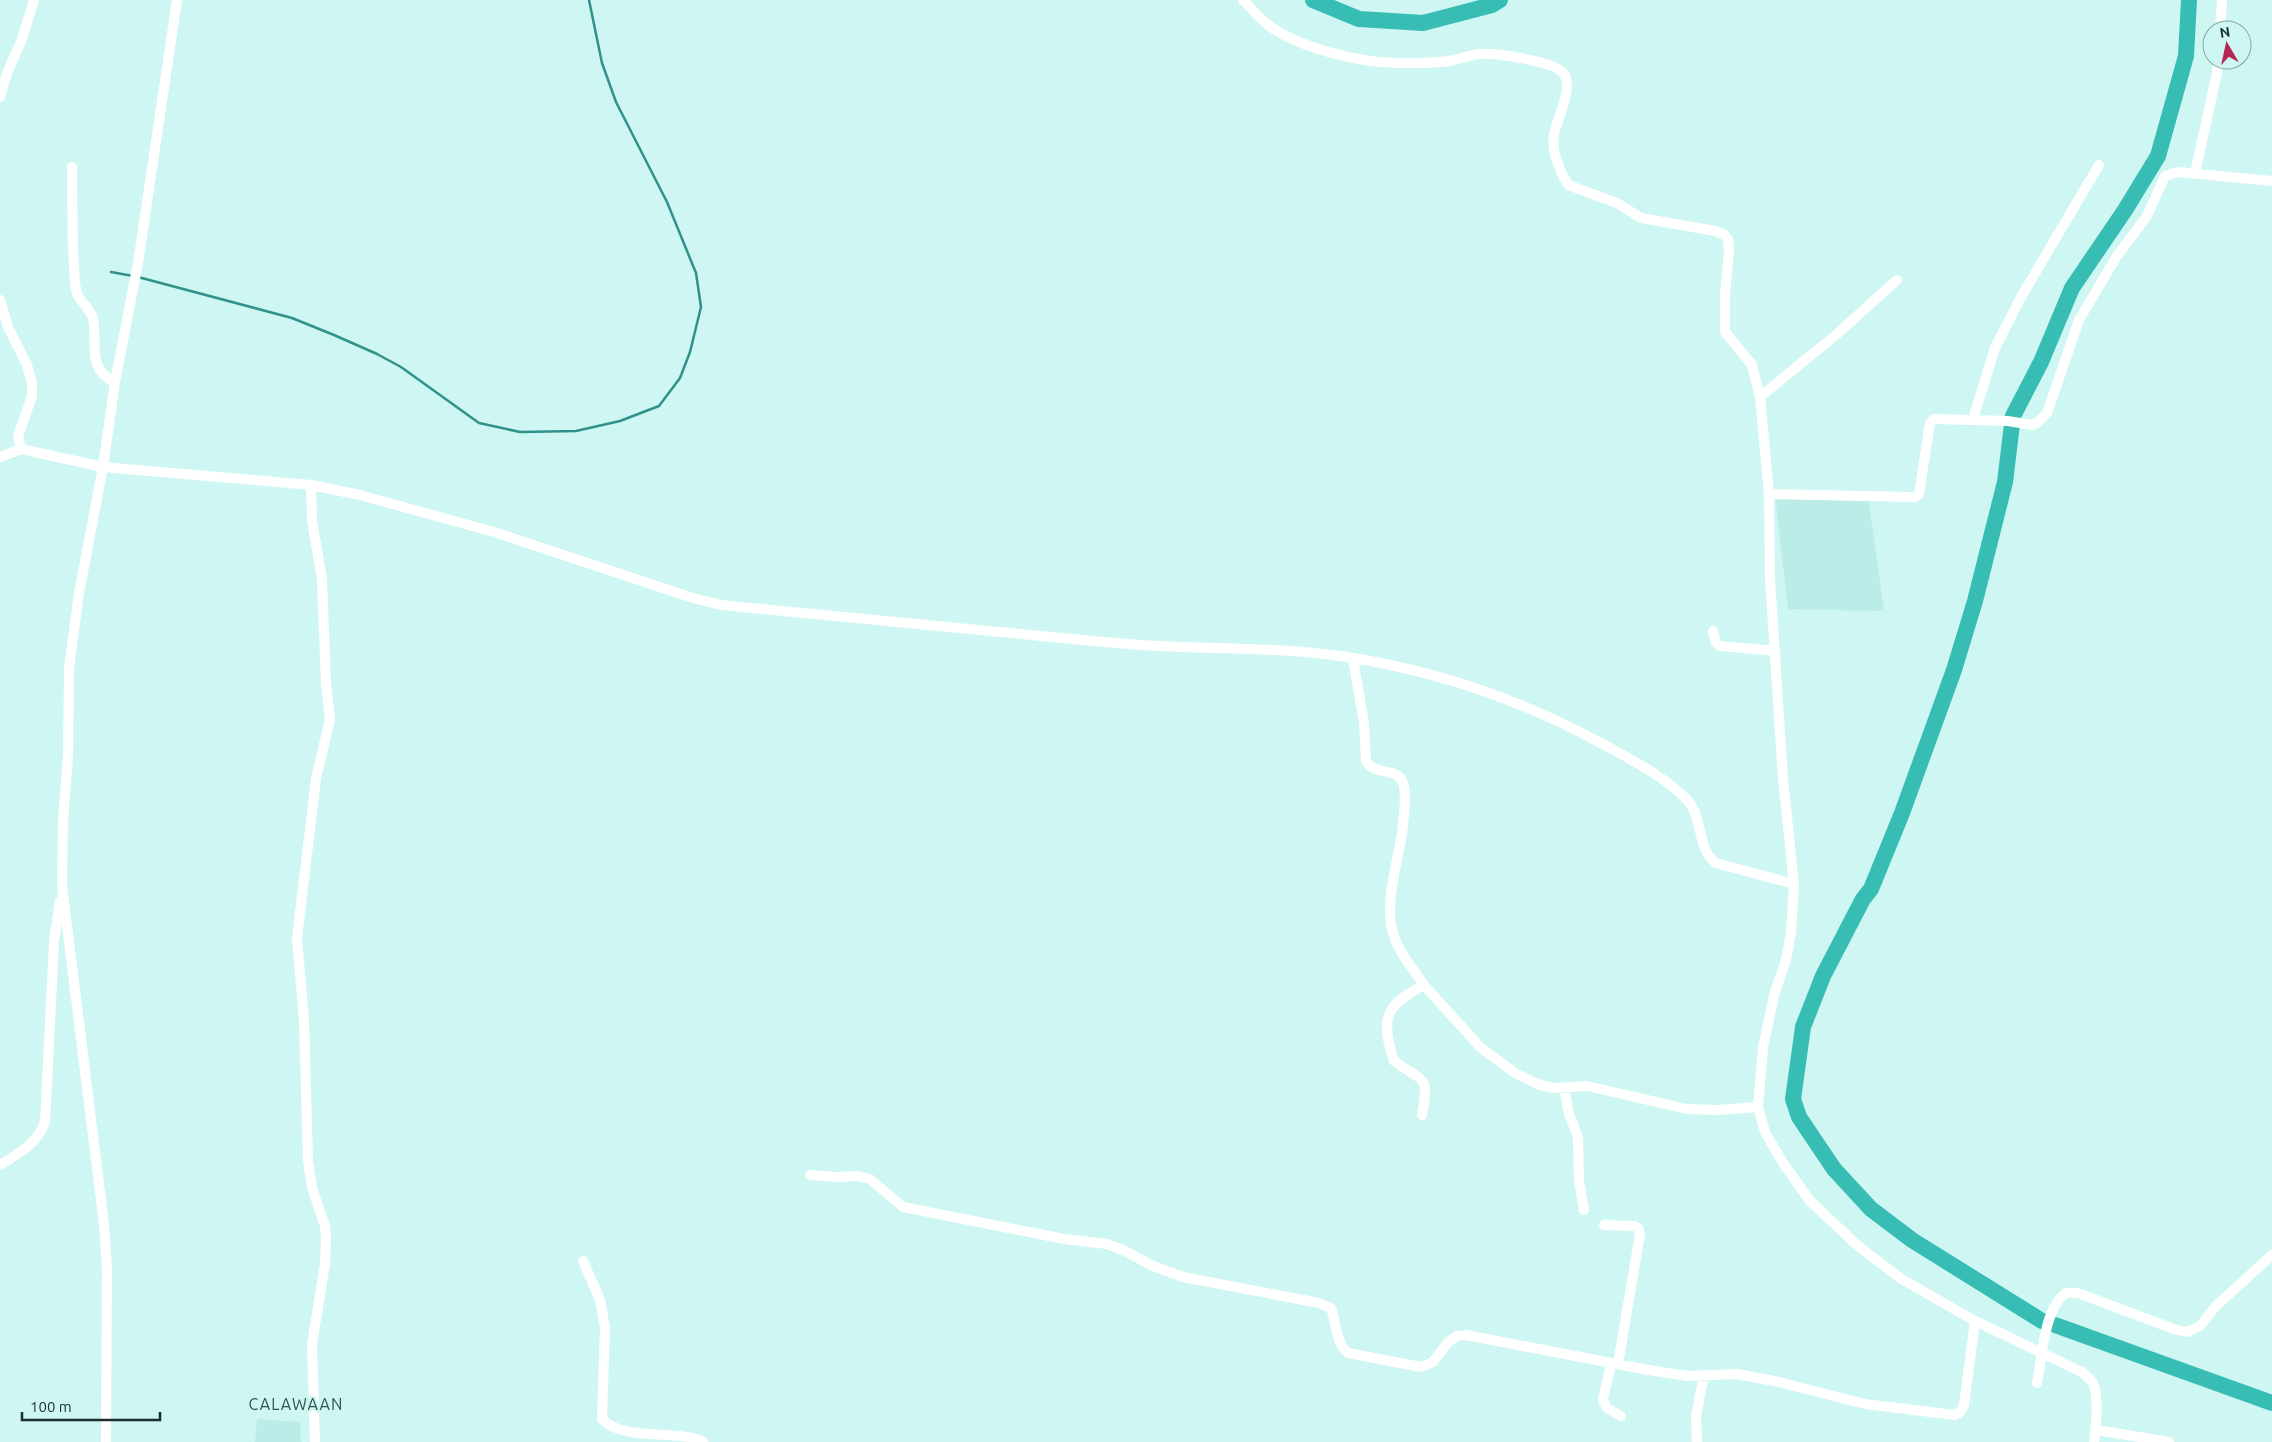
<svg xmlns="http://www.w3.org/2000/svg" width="2272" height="1442" font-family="Ubuntu,sans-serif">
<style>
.built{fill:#bbece7}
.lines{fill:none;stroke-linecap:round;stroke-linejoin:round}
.stream{stroke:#30928b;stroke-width:2.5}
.river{stroke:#38bdb4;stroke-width:16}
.minor{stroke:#fff;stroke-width:10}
.labels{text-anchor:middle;stroke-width:5;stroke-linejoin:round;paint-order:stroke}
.neighbourhood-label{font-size:16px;letter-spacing:1px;fill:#305451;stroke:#cef6f2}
</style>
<rect width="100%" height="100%" fill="#cef6f2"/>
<path class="built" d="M1775,496H1868L1884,611L1788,609Z
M257,1419L300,1422L301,1442H255Z"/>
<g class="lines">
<path class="stream" d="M111,272L133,276
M138,277L292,318L334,335L377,354L401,367L479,423L520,432L576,431L620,421L659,406L680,378L690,352L701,307L696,273L667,202L616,102L602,63L589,0"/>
<path class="river" d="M1313,0L1359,19L1423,23L1492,5L1500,0
M2042,1321L1912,1240L1871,1209L1834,1169L1799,1117L1793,1099L1803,1027L1823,976L1863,899L1871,889L1902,813L1954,670L1975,601L2005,482L2013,416L2041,362L2072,288L2125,210L2158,156L2186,56L2189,0
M2055,1325L2272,1403"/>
<path class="minor" d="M1243,0C1251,8 1258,17 1267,24C1296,47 1360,63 1397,63C1415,63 1436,64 1454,60C1462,58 1471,55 1480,54C1496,53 1553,61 1563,73C1575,86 1556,120 1554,135C1551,151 1560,172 1568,185L1617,203L1641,218L1715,231L1725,235L1728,239L1729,251L1725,294V332L1752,365L1760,397L1769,494L1770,579L1783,779L1794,884L1791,933L1786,960L1774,995L1763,1048L1758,1107L1765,1132L1783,1163L1810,1201L1857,1245L1900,1278L1975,1321L2082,1372C2085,1375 2091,1379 2093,1383C2099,1395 2096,1429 2094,1442
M2220,30L2222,0
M0,97L7,73L22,39L34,0
M72,167C73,208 71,250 76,290C78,302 91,307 93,319C98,344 86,369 115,382
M2195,173L2217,73L2218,60
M0,300L8,327L27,365L32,383V396L18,436L21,449L103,467L311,485L360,495L494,532L693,598L721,605C856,618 992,632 1128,644C1198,650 1270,646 1340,656C1430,669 1517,698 1597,741C1627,757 1666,777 1689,802C1703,820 1697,849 1716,863L1794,884
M1760,397L1837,334L1897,280
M1973,419L1995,348L2021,297L2099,165
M0,457L21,449
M311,485L312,521L322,579L326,685L330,719L316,779L297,938L304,1020L308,1161L312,1188L325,1226L326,1237L325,1264L312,1344L315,1442
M1769,494L1915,497L1919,494L1930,423L1934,419L2008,421L2032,425L2037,423L2047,413L2079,320L2117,256L2147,216L2165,176L2178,172L2272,181
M1713,631L1716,643L1720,646L1775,651
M1353,659L1364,723L1366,761C1374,776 1398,767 1403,783C1407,795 1404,812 1403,825C1400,858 1382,905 1394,936C1400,954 1413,969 1424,985
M1564,1088L1569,1114L1578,1137L1579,1180L1584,1210
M1422,1115C1430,1074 1424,1083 1394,1061C1380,1019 1385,1005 1424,985L1480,1047L1515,1073L1540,1085L1555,1088L1587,1086L1687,1109L1717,1110L1758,1107
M0,1165C19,1153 38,1144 45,1121L54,941L60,901
M810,1175L836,1177L857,1176L870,1179L903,1207L1064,1239L1107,1244L1125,1251L1153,1266L1183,1277L1319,1303L1331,1308C1336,1322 1336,1344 1348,1353L1421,1367L1433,1362L1448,1342L1457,1336L1466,1335L1648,1370L1688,1376L1737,1374L1779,1382L1865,1404L1955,1415L1960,1412L1964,1405L1975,1321
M1604,1225L1635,1226L1639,1229L1640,1234L1618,1364
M583,1261L600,1300L605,1328L602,1419C622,1442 682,1429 703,1442
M1611,1364L1603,1400L1607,1408L1621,1416
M2037,1383C2042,1358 2044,1308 2066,1293H2078L2174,1329L2187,1332L2200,1326L2216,1306L2272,1255
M2096,1430L2169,1442
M106,1442L107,1269L104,1224L62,886L63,820L68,757L69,668L79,593L103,467L115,382L138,263L177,0
M1697,1442L1696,1416L1704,1375"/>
</g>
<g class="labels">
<g class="neighbourhood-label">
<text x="296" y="1410">CALAWAAN</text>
</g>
</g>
<g transform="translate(2227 45) rotate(351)"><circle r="24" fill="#cef6f2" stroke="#87a6a2"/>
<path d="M0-4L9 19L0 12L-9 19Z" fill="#b62653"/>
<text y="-8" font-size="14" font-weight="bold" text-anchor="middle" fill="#1d2d2b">N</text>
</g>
<path d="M22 1412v8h138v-8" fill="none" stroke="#1d2d2b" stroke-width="2.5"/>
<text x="30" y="1412" font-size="15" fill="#1d2d2b" stroke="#cef6f2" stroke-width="4" paint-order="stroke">100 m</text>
</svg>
